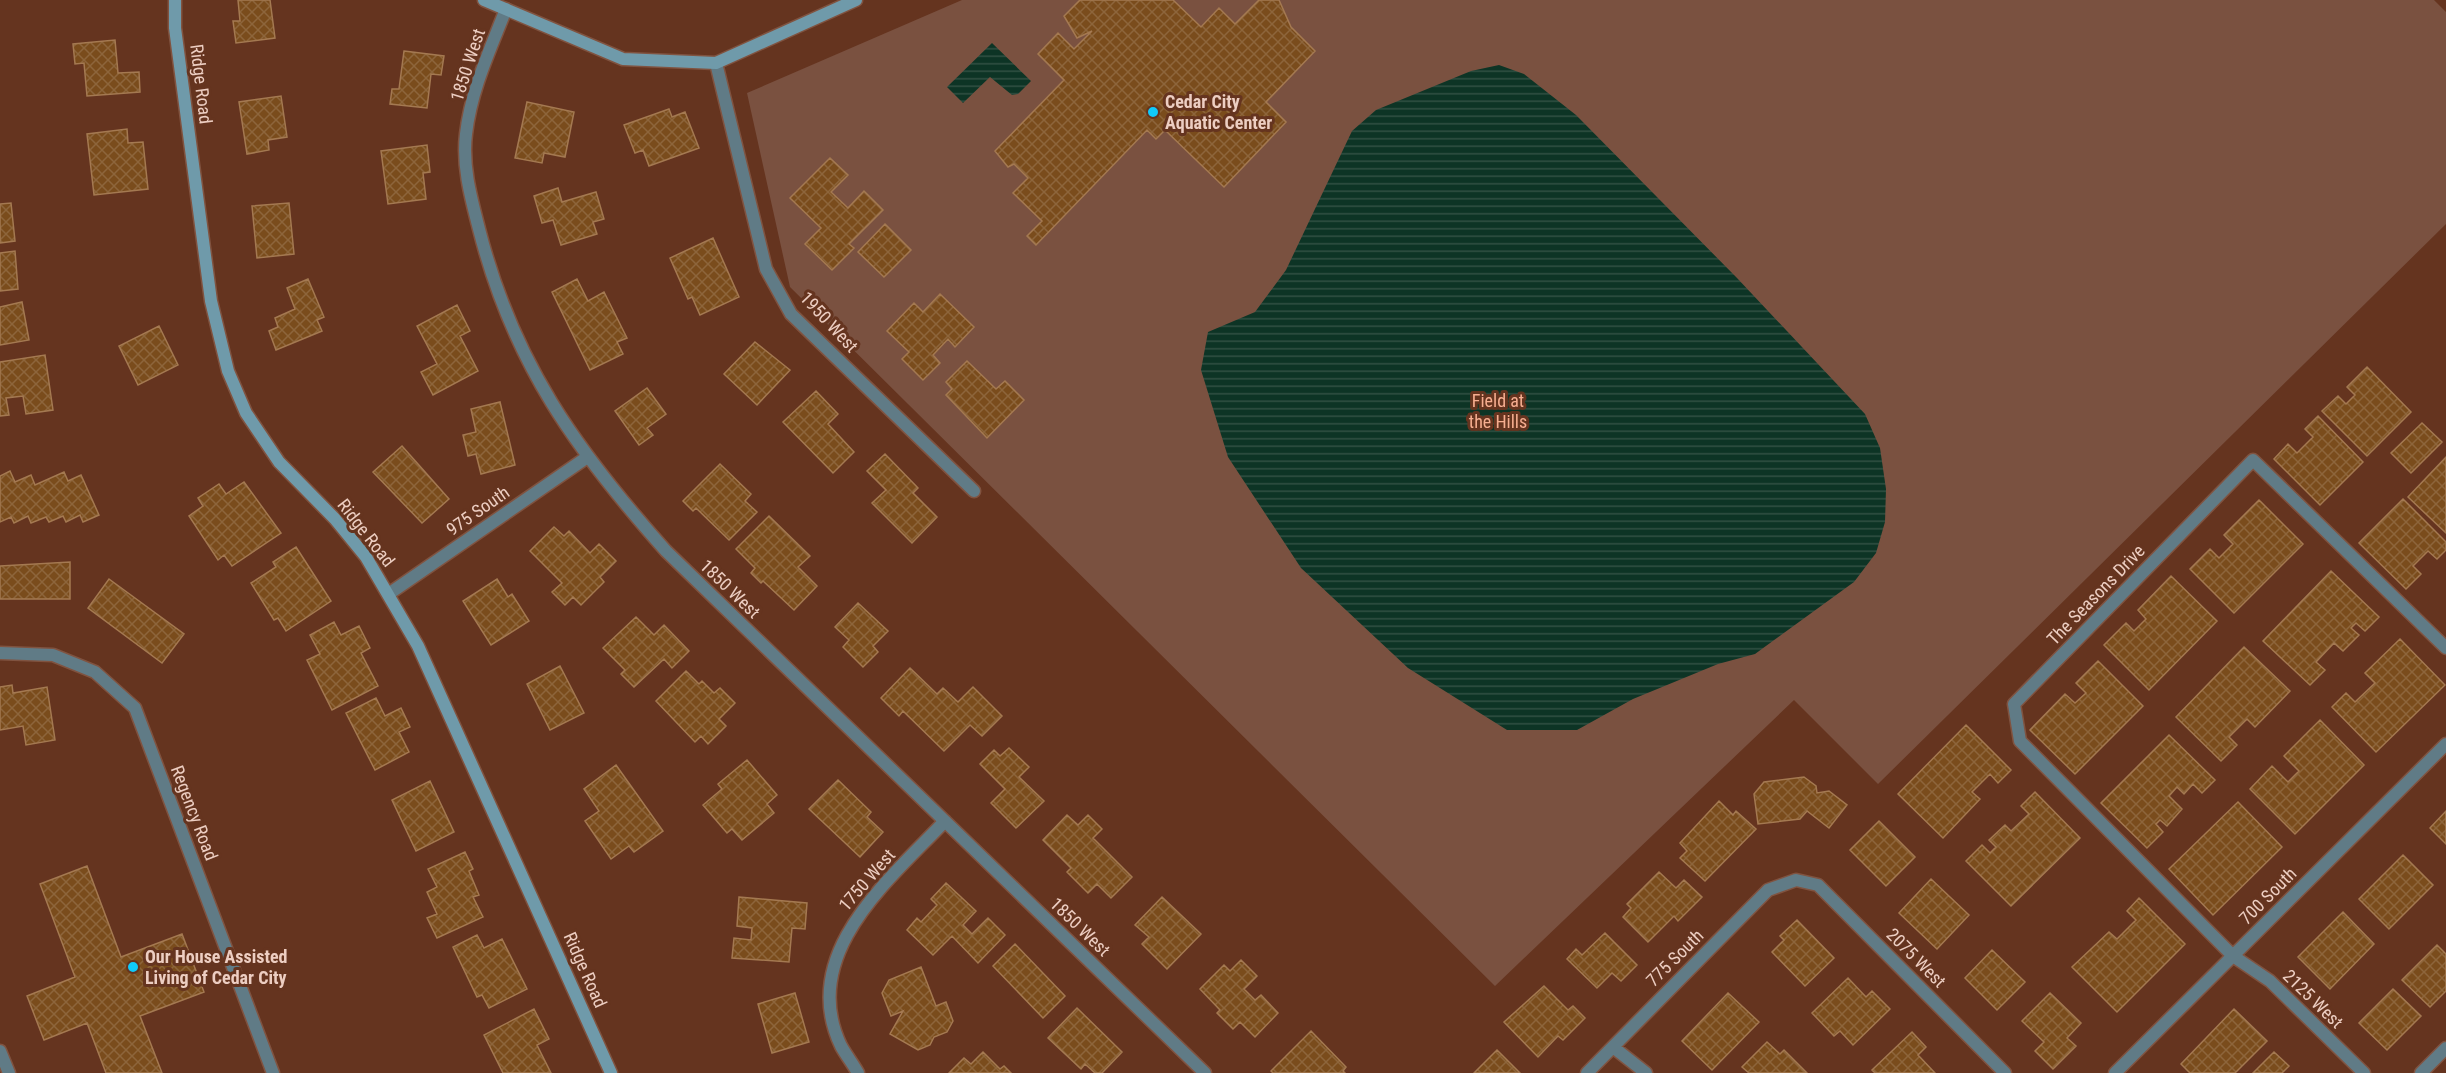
<svg xmlns="http://www.w3.org/2000/svg" width="2446" height="1073" font-family="'Roboto Condensed',sans-serif">
<style>
.green{fill:#7a5140}
.water{fill:url(#water-rules)}
.building{fill:url(#building-cross-hatch);stroke:#a47951;stroke-width:1.5}
.lines{fill:none;stroke-linecap:round;stroke-linejoin:round}
.street-casing{stroke:#805340;stroke-width:15}
.secondary-casing{stroke:#805340;stroke-width:15}
.street{stroke:#607b86;stroke-width:12}
.secondary{stroke:#6f9aaa;stroke-width:12}
.poi-dot{fill:#10cafa;stroke:#65341f;stroke-width:2}
.labels{text-anchor:middle;stroke-width:6;stroke-linejoin:round;paint-order:stroke}
.street-label{font-size:18px;fill:#edcec2;stroke:#65341f}
.poi-label{font-size:18px;font-weight:bold;fill:#edcec2;stroke:#65341f;text-anchor:start}
.park-label{font-size:18px;fill:#f6ae90;stroke:#65341f}
</style>
<defs>
<pattern id="water-rules" width="6" height="5" patternUnits="userSpaceOnUse" patternTransform="scale(1.5)"><rect width="6" height="5" fill="#0d3425"/><path d="M0 2.5h6" fill="none" stroke="#315043"/></pattern>
<pattern id="building-cross-hatch" width="8" height="8" patternUnits="userSpaceOnUse" patternTransform="scale(1.5)"><rect width="8" height="8" fill="#7a4c1c"/><path d="M0 0l8 8M0 8l8-8" fill="none" stroke="#8d653b"/></pattern>
</defs>
<rect width="100%" height="100%" fill="#65341f"/>
<path class="green" d="M962,0H2434L2446,12V224L1878,784L1794,700L1495,986L790,287L747,93Z"/>
<path class="water" d="M992,43L1031,81L1018,94L1012,95L990,77L963,103L947,87Z
M1499,65L1524,74L1576,115L1737,278L1865,414L1880,448L1886,489L1885,522L1876,553L1854,582L1755,654L1718,664L1633,699L1577,730H1507L1408,668L1301,568L1228,457L1201,370L1208,332L1255,312L1286,270L1352,131L1376,110L1471,71Z"/>
<path class="building" d="M238,0H270L275,38L236,43L233,21H240Z
M1080,0H1173L1201,27L1219,8L1235,24L1259,0H1279L1291,27L1315,51L1266,102L1286,122L1224,187L1165,130L1156,139L1147,130L1036,245L1027,236L1042,221L1013,193L1028,178L1014,164L1008,167L995,151L1064,80L1038,54L1058,33L1074,49L1092,31L1077,38L1064,16Z
M115,40L118,73L139,72L140,92L87,96L84,63L75,64L73,44Z
M404,51L444,56L441,75L431,74L427,108L390,104L392,89H399Z
M281,96L287,137L268,140L269,150L247,154L239,102Z
M527,102L574,112L565,157L544,153L542,163L515,158Z
M669,109L672,117L685,112L699,148L649,166L643,150L635,153L624,125Z
M127,129L128,143L143,142L148,189L94,195L87,134Z
M427,145L430,172L423,173L426,199L388,204L381,151Z
M830,158L848,175L831,192L848,208L864,191L883,210L849,244L854,248L832,270L805,244L821,228L790,198Z
M558,188L562,202L596,192L604,219L593,222L597,234L561,245L553,220L542,223L534,196Z
M11,203L15,241L0,243V204Z
M289,203L294,254L257,258L252,206Z
M885,224L911,250L884,277L858,252Z
M713,238L739,297L700,315L692,297L688,299L670,258Z
M15,251L18,289L0,291V253Z
M308,279L324,317L317,320L322,331L276,350L269,331L278,327L275,318L295,309L287,288Z
M577,279L588,301L604,292L627,338L617,342L623,354L590,370L552,292Z
M940,294L974,327L955,347L948,339L933,355L940,363L923,380L902,359L909,352L887,331L914,303L923,312Z
M22,302L29,340L0,345V307Z
M457,305L470,331L460,336L478,371L433,395L421,372L437,364L417,326Z
M159,326L178,365L138,385L119,346Z
M755,342L790,370L757,405L724,374Z
M45,355L53,410L26,414L23,396L6,398L9,415L0,416V362Z
M967,361L996,389L1005,381L1024,400L987,438L946,395L952,389L946,382Z
M2367,367L2411,412L2367,456L2322,411L2338,396L2346,404L2355,395L2347,387Z
M647,388L666,414L647,428L653,435L639,445L615,411Z
M816,391L838,414L828,424L854,452L833,473L783,422Z
M500,402L515,465L481,474L476,454L468,456L463,435L476,432L471,409Z
M2318,416L2363,462L2320,505L2274,459L2288,444L2297,453L2313,437L2305,429Z
M2422,423L2442,442L2411,473L2391,453Z
M402,446L449,499L422,523L373,472Z
M885,454L918,488L913,493L937,517L912,543L872,503L886,490L867,471Z
M2446,457V533L2408,497Z
M720,464L751,494L745,501L757,512L729,540L696,508L693,511L683,501Z
M10,471L15,482L31,475L35,485L64,472L68,481L81,475L99,515L83,522L80,515L66,522L63,516L49,522L46,517L31,523L28,516L14,523L11,517L0,522V476Z
M244,482L281,533L232,566L224,555L218,560L189,516L203,506L198,498L219,484L226,494Z
M2403,499L2446,542V550L2437,559L2428,551L2413,566L2421,574L2406,589L2359,543Z
M2259,500L2303,544L2234,613L2190,569L2210,549L2219,558L2233,544L2224,535Z
M769,516L810,556L798,567L817,586L794,610L763,581L761,583L751,573L755,568L736,549Z
M554,527L564,536L569,531L590,553L599,544L616,561L600,577L604,582L581,605L573,597L565,605L552,592L562,583L530,551Z
M296,547L331,601L286,631L278,618L274,620L251,583L276,567L273,562Z
M70,562V599H0V566Z
M2331,571L2379,617L2365,631L2356,623L2351,628L2359,635L2343,651L2334,643L2316,662L2325,670L2310,685L2263,641Z
M2171,576L2217,621L2149,690L2104,645L2126,623L2134,631L2146,619L2138,610Z
M109,579L184,634L162,663L88,608Z
M497,579L508,597L512,594L529,621L491,645L463,601Z
M858,603L888,631L873,646L878,652L863,667L843,647L849,640L835,627Z
M636,617L654,635L664,625L689,651L672,668L664,659L634,687L621,674L625,670L603,648Z
M334,622L341,635L359,626L370,648L361,653L378,686L332,710L307,660L320,654L310,635Z
M2400,639L2445,685L2376,752L2332,707L2346,693L2355,702L2375,683L2365,673Z
M2244,647L2290,691L2255,727L2247,719L2229,737L2237,745L2221,761L2176,717Z
M2098,661L2143,706L2075,774L2030,730L2065,694L2075,703L2086,693L2076,683Z
M560,666L584,713L550,730L527,684Z
M910,668L937,694L943,688L958,702L973,687L1002,716L982,736L970,725L944,751L903,711L899,716L881,698Z
M686,671L699,684L702,681L714,693L720,688L735,703L719,719L726,726L708,744L701,736L695,742L656,701Z
M12,685L13,693L47,687L55,740L26,745L23,726L0,730V687Z
M376,698L385,716L401,708L410,727L399,732L409,752L375,770L346,713Z
M2320,720L2364,765L2295,834L2250,789L2272,766L2288,782L2299,771L2284,756Z
M1966,725L2011,770L1998,783L1990,774L1972,792L1980,799L1943,838L1898,794Z
M2169,735L2215,780L2202,793L2193,784L2184,794L2177,787L2169,796L2182,809L2167,826L2160,820L2156,824L2163,832L2147,848L2101,803Z
M1009,748L1029,767L1019,777L1044,801L1016,828L991,803L1005,789L980,764L994,750L1000,756Z
M747,760L777,795L767,804L774,813L742,840L732,829L727,833L703,805L722,789L718,784Z
M616,765L663,831L634,852L629,846L611,859L585,821L599,811L584,789Z
M1804,777L1816,786L1817,793L1829,791L1847,805L1829,828L1807,811L1800,819L1758,824L1754,794L1764,782Z
M838,780L871,812L867,817L883,832L860,857L809,809Z
M430,781L454,832L416,851L392,800Z
M2035,792L2080,838L2011,906L1966,861L1982,845L1990,853L1996,847L1989,840L2005,825L2011,831L2029,814L2021,806Z
M1719,801L1733,815L1736,811L1756,829L1705,881L1680,858L1687,851L1680,843Z
M2238,802L2282,847L2213,915L2169,869Z
M2446,811V844L2430,828Z
M1067,815L1078,825L1088,815L1102,829L1093,838L1132,877L1111,898L1097,884L1088,893L1067,872L1071,868L1043,840Z
M1879,821L1915,857L1886,886L1850,850Z
M465,852L473,869L469,871L479,895L473,897L483,917L437,938L427,918L437,914L427,892L437,887L428,869Z
M2403,855L2433,885L2389,929L2359,899Z
M87,866L121,957L182,934L204,992L140,1016L162,1073H106L87,1023L44,1040L27,996L75,977L40,884Z
M1659,872L1676,888L1684,880L1702,897L1678,921L1674,916L1648,942L1623,917L1631,908L1627,904Z
M1931,879L1969,915L1937,949L1899,913Z
M946,883L976,911L963,925L972,934L988,918L1005,935L978,963L952,936L933,955L907,930L917,918L921,922L937,905L931,899Z
M739,897L807,903L805,929L792,928L789,962L732,958L734,938L751,940L752,928L737,926Z
M1162,897L1201,934L1167,969L1142,944L1149,937L1135,925Z
M2139,898L2185,944L2117,1012L2072,967L2109,932L2117,939L2136,920L2127,911Z
M2343,912L2374,944L2330,989L2298,957Z
M1797,920L1834,958L1805,986L1772,952L1784,940L1780,936Z
M1605,933L1637,965L1621,981L1612,973L1597,988L1567,959L1576,949L1582,955Z
M477,935L484,948L502,939L527,989L489,1008L482,995L477,997L453,947Z
M1015,944L1065,996L1043,1018L993,966Z
M2437,945L2446,954V991L2430,1007L2402,980Z
M1992,950L2025,982L1997,1010L1965,978Z
M1241,960L1257,976L1244,989L1255,1000L1261,995L1278,1013L1255,1037L1240,1022L1233,1029L1217,1013L1220,1010L1200,989L1224,965L1230,971Z
M921,967L936,1006L946,1002L953,1021L947,1032L934,1037L930,1045L918,1050L890,1034L903,1011L891,1016L882,993L889,980Z
M1848,978L1866,997L1872,991L1890,1009L1853,1045L1840,1031L1834,1036L1812,1013Z
M1544,986L1568,1010L1573,1006L1585,1018L1563,1040L1558,1036L1538,1057L1504,1022Z
M2393,989L2421,1016L2387,1050L2359,1023Z
M795,993L809,1042L772,1053L758,1004Z
M1728,993L1759,1022L1712,1070L1682,1041Z
M2050,993L2081,1023L2067,1038L2076,1046L2053,1069L2035,1051L2044,1042L2022,1021Z
M1077,1008L1122,1052L1102,1073H1095L1085,1064L1081,1069L1048,1038Z
M534,1009L549,1039L537,1045L551,1073H503L484,1035Z
M2234,1009L2267,1041L2235,1073H2190L2181,1064Z
M1311,1031L1346,1067L1343,1071L1345,1073H1273L1271,1071Z
M1912,1032L1926,1047L1918,1055L1935,1073H1875L1872,1070Z
M1767,1042L1780,1054L1784,1050L1807,1073H1749L1742,1067Z
M1497,1050L1520,1073H1474Z
M983,1052L1000,1069L1004,1066L1011,1073H949L964,1058L971,1064Z
M2274,1052L2289,1066L2282,1073H2253Z"/>
<g class="lines">
<g class="street-casing">
<path id="street" d="M506,9C490,50 471,90 466,134C462,166 471,198 479,229C513,363 576,450 666,551L1205,1073
M716,63L766,269L791,314L974,491
M390,593L586,458
M0,653L53,655L95,672L135,708L273,1073
M1613,1047L1646,1073
M0,1051L9,1073
M858,1073C853,1064 846,1055 841,1046C797,954 889,880 945,821
M1587,1073L1768,890L1796,880L1818,885L2005,1073
M2115,1073L2446,744
M2364,1073L2270,981L2233,956L2020,741L2014,704L2253,460L2446,648
M2421,1073L2446,1048"/>
</g>
<g class="secondary-casing">
<path id="secondary" d="M175,0V28L211,301L228,371L246,413L279,462L335,519L366,557L418,646L611,1073
M484,0L623,59L716,63L856,0"/>
</g>
<use href="#street" class="street"/>
<use href="#secondary" class="secondary"/>
</g>
<g class="poi-dot">
<circle cx="1153" cy="112" r="6"/>
<circle cx="133" cy="967" r="6"/>
</g>
<g class="labels">
<g class="street-label">
<text transform="translate(468 65) rotate(-72)" y="6">1850 West</text>
<text transform="translate(201 84) rotate(83)" y="6">Ridge Road</text>
<text transform="translate(829 322) rotate(47)" y="6">1950 West</text>
<text transform="translate(478 511) rotate(-35)" y="6">975 South</text>
<text transform="translate(366 533) rotate(52)" y="6">Ridge Road</text>
<text transform="translate(730 589) rotate(44)" y="6">1850 West</text>
<text transform="translate(2096 595) rotate(-46)" y="6">The Seasons Drive</text>
<text transform="translate(194 813) rotate(69)" y="6">Regency Road</text>
<text transform="translate(867 880) rotate(-49)" y="6">1750 West</text>
<text transform="translate(2268 896) rotate(-45)" y="6">700 South</text>
<text transform="translate(1080 927) rotate(44)" y="6">1850 West</text>
<text transform="translate(1675 958) rotate(-45)" y="6">775 South</text>
<text transform="translate(1916 958) rotate(45)" y="6">2075 West</text>
<text transform="translate(585 970) rotate(66)" y="6">Ridge Road</text>
<text transform="translate(2313 999) rotate(44)" y="6">2125 West</text>
</g>
<g class="poi-label">
<text x="1165" y="108">Cedar City<tspan x="1165" dy="21">Aquatic Center</tspan></text>
<text x="145" y="963">Our House Assisted<tspan x="145" dy="21">Living of Cedar City</tspan></text>
</g>
<g class="park-label">
<text x="1498" y="407">Field at<tspan x="1498" dy="21">the Hills</tspan></text>
</g>
</g>
</svg>
